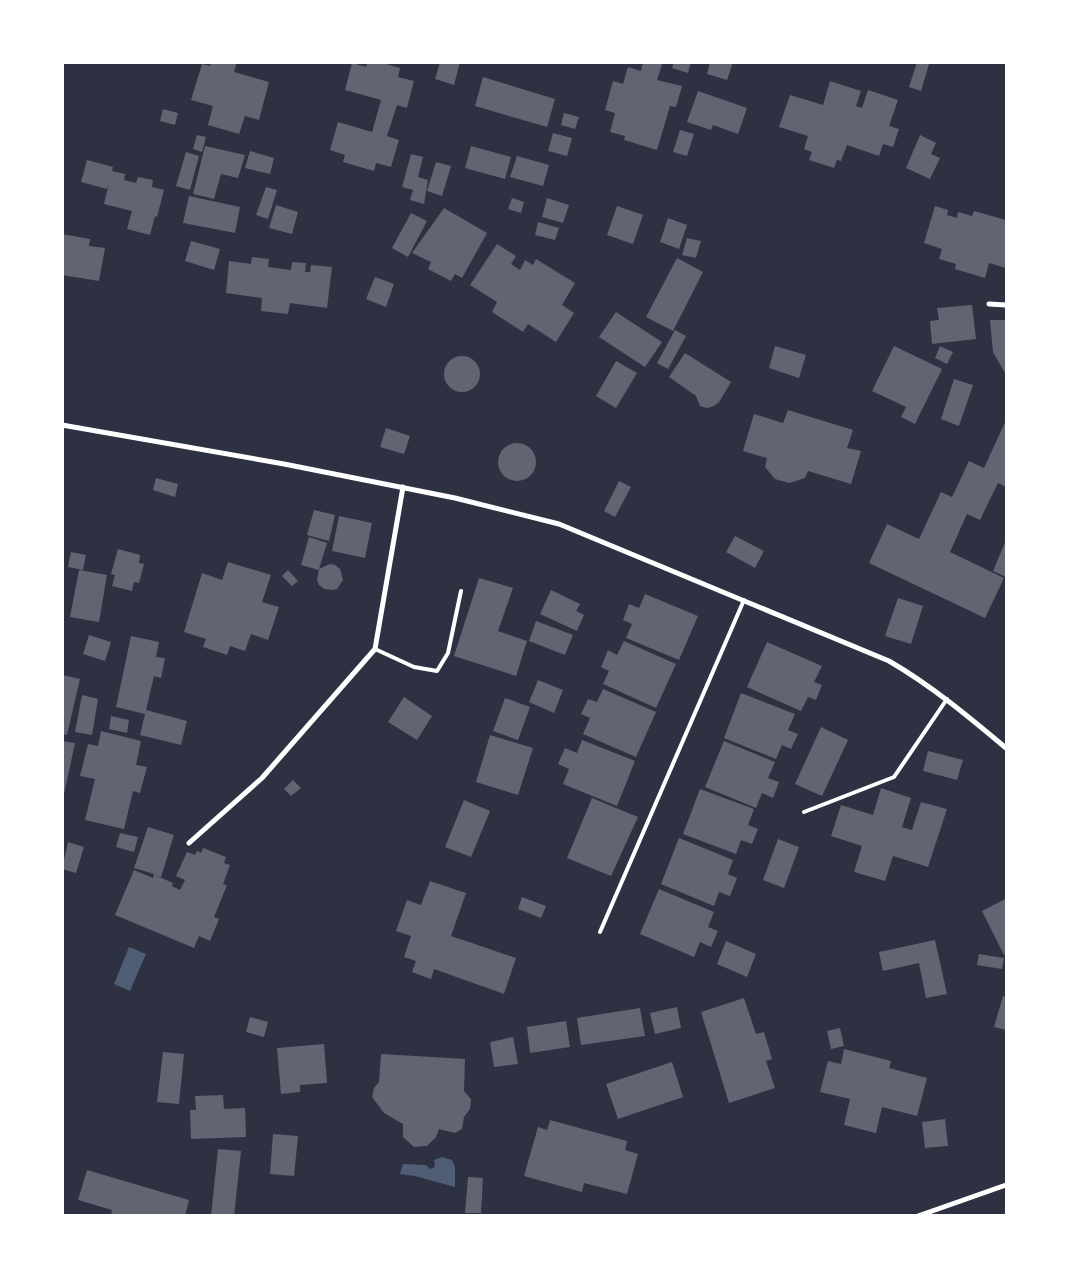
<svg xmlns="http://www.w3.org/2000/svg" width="1069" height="1278" font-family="'Golos Text',sans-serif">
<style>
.water{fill:#4f5d75}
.building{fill:#626471}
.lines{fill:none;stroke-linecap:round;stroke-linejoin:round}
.service{stroke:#fff;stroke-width:4}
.minor{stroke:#fff;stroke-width:5}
</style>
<rect width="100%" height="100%" fill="#2d3142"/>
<path class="water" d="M129,947L146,954L130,991L114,984Z
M442,1157L452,1160L455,1167V1187L415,1176L400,1174L403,1164L426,1165L430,1169L435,1167L434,1160Z"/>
<path class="building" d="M211,62H237L234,72L269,82L259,120L245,116L239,134L208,125L213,106L191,100L202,64L210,66Z
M368,62H380L400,68L398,77L414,81L407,108L397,105L387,136L399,140L391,167L376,163L374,171L343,162L345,155L330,150L338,122L372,132L381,100L345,90L352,63L366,67Z
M440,62H460L454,85L435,79Z
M643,62L662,64L657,80L682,86L676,107L670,106L657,150L624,140L625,136L610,132L615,113L605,110L613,81L623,84L628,67L641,71Z
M674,62H691L688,73L672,68Z
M710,62H733L727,80L707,74Z
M917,62L929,64L921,91L909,87Z
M483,77L555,99L547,127L475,106Z
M830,81L861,91L856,106L862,108L868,90L898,100L889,126L899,129L893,147L883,144L879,156L847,145L841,161L837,160L834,168L809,160L812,152L804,149L808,136L779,127L790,95L823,105Z
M698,91L747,108L738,134L713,125L711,130L687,122Z
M163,109L178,113L175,125L160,121Z
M564,113L579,117L575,129L561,125Z
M680,130L694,134L687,156L673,152Z
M553,133L572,138L567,156L548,151Z
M197,135L206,137L202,152L193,149Z
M920,135L936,143L931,154L940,158L930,179L906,168Z
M205,146L245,155L238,178L221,174L214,199L193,194Z
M471,146L511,157L505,179L465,168Z
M250,151L274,158L270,174L245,168Z
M186,152L199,156L190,190L176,186Z
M411,154L423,157L418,177L428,180L424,204L410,200L413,190L402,187Z
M517,156L549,165L543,186L510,177Z
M87,160L113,167L112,171L125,174L124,180L136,183L138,177L153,180L152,187L164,190L157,217L155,216L150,235L127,229L132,211L104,204L109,183L107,189L81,182Z
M436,162L451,166L442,196L427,191Z
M266,187L277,190L268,219L256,215Z
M189,196L240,207L235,233L183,223Z
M512,198L524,202L521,213L508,209Z
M547,198L569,205L563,223L542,217Z
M276,205L298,212L292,234L269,228Z
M617,206L643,215L633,244L607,235Z
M935,206L948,210L947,215L957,218L958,212L972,216L974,211L1006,220V268L989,263L985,278L955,269L956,264L939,259L942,249L924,243Z
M444,208L487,233L462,278L455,274L451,281L428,269L431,262L412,253Z
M411,213L427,221L408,257L392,248Z
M668,218L687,225L679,249L660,242Z
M538,222L559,228L555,240L535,235Z
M62,234L90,239L89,246L105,248L99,281L62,275Z
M687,238L701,241L696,258L682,255Z
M191,241L220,249L214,270L185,261Z
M497,244L516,256L511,264L520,270L525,260L533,265L536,259L575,283L562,305L574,313L556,342L528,324L523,332L492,312L497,302L470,285Z
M252,257L269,259L268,267L291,270L292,262L306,263L305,272H310L311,265L332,267L327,308L290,303L288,314L261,311L262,298L226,293L229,261L251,264Z
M677,258L703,272L673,331L646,317Z
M375,277L394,284L386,307L366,299Z
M972,305L976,339L932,344L930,321L939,320L937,308Z
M616,312L662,342L645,367L599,337Z
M990,320H1006V375L993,352Z
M675,330L686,336L668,369L657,363Z
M775,346L806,355L799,378L769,368Z
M894,346L942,369L915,424L901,417L906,407L872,391Z
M940,346L953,352L947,364L935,358Z
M685,353L731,382L719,402L714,406L707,408L700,406L696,396L669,377Z
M444 374a18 18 0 1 1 36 0a18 18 0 1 1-36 0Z
M616,361L637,373L616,408L596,396Z
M954,379L973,385L959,426L941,419Z
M788,410L853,430L847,448L861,451L851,484L808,471L805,478L796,481L789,483L775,479L765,467L767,458L743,451L754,414L783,423Z
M1006,420V487L998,483L980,520L967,514L950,552L1004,578L985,618L869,563L887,524L919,539L941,492L952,497L969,461L984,468Z
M386,428L410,436L404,454L380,447Z
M498 462a19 19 0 1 1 38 0a19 19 0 1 1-38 0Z
M156,478L178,484L175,497L153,490Z
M619,481L631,487L615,517L604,511Z
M314,510L335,515L329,541L307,535Z
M339,516L372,523L365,558L332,551Z
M735,536L764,551L755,568L726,552Z
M309,537L327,543L319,569L330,564L335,565L340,569L343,580L337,589L332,590L324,589L319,585L317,580L319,570L301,565Z
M1006,540V577L993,571Z
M118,549L140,555L139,563L144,564L139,583L134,582L132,591L112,586L115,575L111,574Z
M71,552L86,555L83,570L68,567Z
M228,562L271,575L262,602L279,607L268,640L251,634L245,651L230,646L227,655L203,647L206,639L184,632L202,573L222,580Z
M79,570L107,575L99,622L70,617Z
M288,570L298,581L292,586L282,576Z
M479,578L513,588L498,631L527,641L516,676L454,656Z
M551,590L580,604L576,611L584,615L577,631L540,614Z
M645,594L698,616L679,660L626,638L632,624L623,620L629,604L639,608Z
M898,598L923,606L911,644L885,636Z
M536,621L573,635L565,655L529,641Z
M89,635L111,642L105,661L83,654Z
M131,636L159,642L156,657L165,658L161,678L154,676L146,710L187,721L181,745L140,735L145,714L116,707Z
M624,641L676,664L656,708L603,684L609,671L601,667L608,650L617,655Z
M767,642L822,666L814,682L822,685L816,700L808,697L801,711L747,687Z
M62,675L80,679L67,735L62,734Z
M538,680L563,690L554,713L529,702Z
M603,689L656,712L636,757L583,734L590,718L581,714L588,699L597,702Z
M741,693L795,714L788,730L798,734L791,749L782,745L776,759L724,738Z
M82,695L98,699L92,735L75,732Z
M404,697L432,716L417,740L388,722Z
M505,698L530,707L518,740L493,731Z
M111,716L129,720L127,733L109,729Z
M821,727L848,740L822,796L795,784Z
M101,731L141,741L136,765L147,767L140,793L133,791L124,829L85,820L95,779L80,776L88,744L98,746Z
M490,735L533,748L518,795L476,782Z
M582,740L635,761L617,806L563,784L569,769L558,764L565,748L577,753Z
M62,741L75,743L63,799L62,798Z
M724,741L775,762L768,778L779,782L773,798L762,793L756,808L705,787Z
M928,751L963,760L957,780L923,771Z
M293,780L301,788L291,796L284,789Z
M881,788L911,798L902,827L912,830L921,802L947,809L928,867L893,856L885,881L854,872L862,846L831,836L841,805L873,815Z
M700,789L754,809L748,825L758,829L752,844L741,840L736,854L683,834Z
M592,798L638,817L611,876L567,858Z
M464,800L490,811L471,857L445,847Z
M148,827L174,835L161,877L155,875L173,883L172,886L180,890L185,880L176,876L187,852L195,855L197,851L201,853L203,848L226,857L224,863L230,865L223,884L227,885L214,917L219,919L210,941L199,936L194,948L115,915L134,870L153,878L154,874L134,868Z
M120,833L138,837L134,852L116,847Z
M679,838L733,860L728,874L737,878L730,896L719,892L714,906L661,884Z
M778,839L799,847L784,888L763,880Z
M68,842L84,847L76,873L62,869Z
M430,881L466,893L451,936L516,958L504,994L434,969L431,979L412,972L416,961L404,957L411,936L396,931L407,900L421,905Z
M659,889L714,912L708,927L718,931L711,947L700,942L694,957L640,934Z
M522,897L546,906L541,918L518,909Z
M1005,899L1006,954L1004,955L982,911Z
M935,940L947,994L926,998L919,963L883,971L879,952Z
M726,941L756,954L747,977L717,964Z
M979,954L1004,958L1002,969L977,965Z
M1003,996L1006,997V1030L994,1027Z
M744,998L756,1034L764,1032L772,1059L766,1061L775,1088L729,1103L701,1012Z
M677,1007L681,1028L655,1034L650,1013Z
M640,1008L645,1036L581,1045L577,1018Z
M250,1017L268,1022L264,1037L246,1032Z
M566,1021L570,1047L530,1053L527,1027Z
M840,1028L844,1046L831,1049L827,1031Z
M513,1037L518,1064L494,1067L490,1042Z
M324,1044L327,1083L300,1085V1092L281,1094L277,1048Z
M844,1049L891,1061L889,1068L927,1078L917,1116L882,1107L876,1133L844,1125L850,1099L820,1092L828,1061L841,1064Z
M163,1052L184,1054L179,1104L157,1102Z
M381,1054L465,1059L464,1091L471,1099L470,1109L464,1117L462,1129L455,1133L439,1129L436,1137L427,1146L414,1147L403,1137V1124L384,1113L372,1097L374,1088L379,1082Z
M672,1062L683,1097L618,1119L606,1084Z
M223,1095L224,1109L245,1108L246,1137L191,1139L190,1110H196L195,1096Z
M945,1119L948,1146L925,1148L922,1122Z
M550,1120L627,1141L625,1150L638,1154L627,1194L584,1183L582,1192L524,1176L538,1127L547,1130Z
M273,1134L298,1136L294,1176L270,1174Z
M218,1149L241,1151L234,1216H211Z
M87,1170L189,1200L185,1216H111L112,1210L78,1200Z
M468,1177L483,1178L481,1213H465Z"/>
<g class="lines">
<path class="service" d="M375,649L414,667L437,671L448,653L461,591
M804,812L894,777L947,699
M600,932L744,600"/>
<path class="minor" d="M989,304L1006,305
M62,425L284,464L455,498L559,524L889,661C932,686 969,717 1006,748
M189,843L262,778L375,649L403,487
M918,1216L1006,1185"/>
</g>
<rect width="1069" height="1278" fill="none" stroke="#ffffff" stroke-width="128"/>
</svg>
